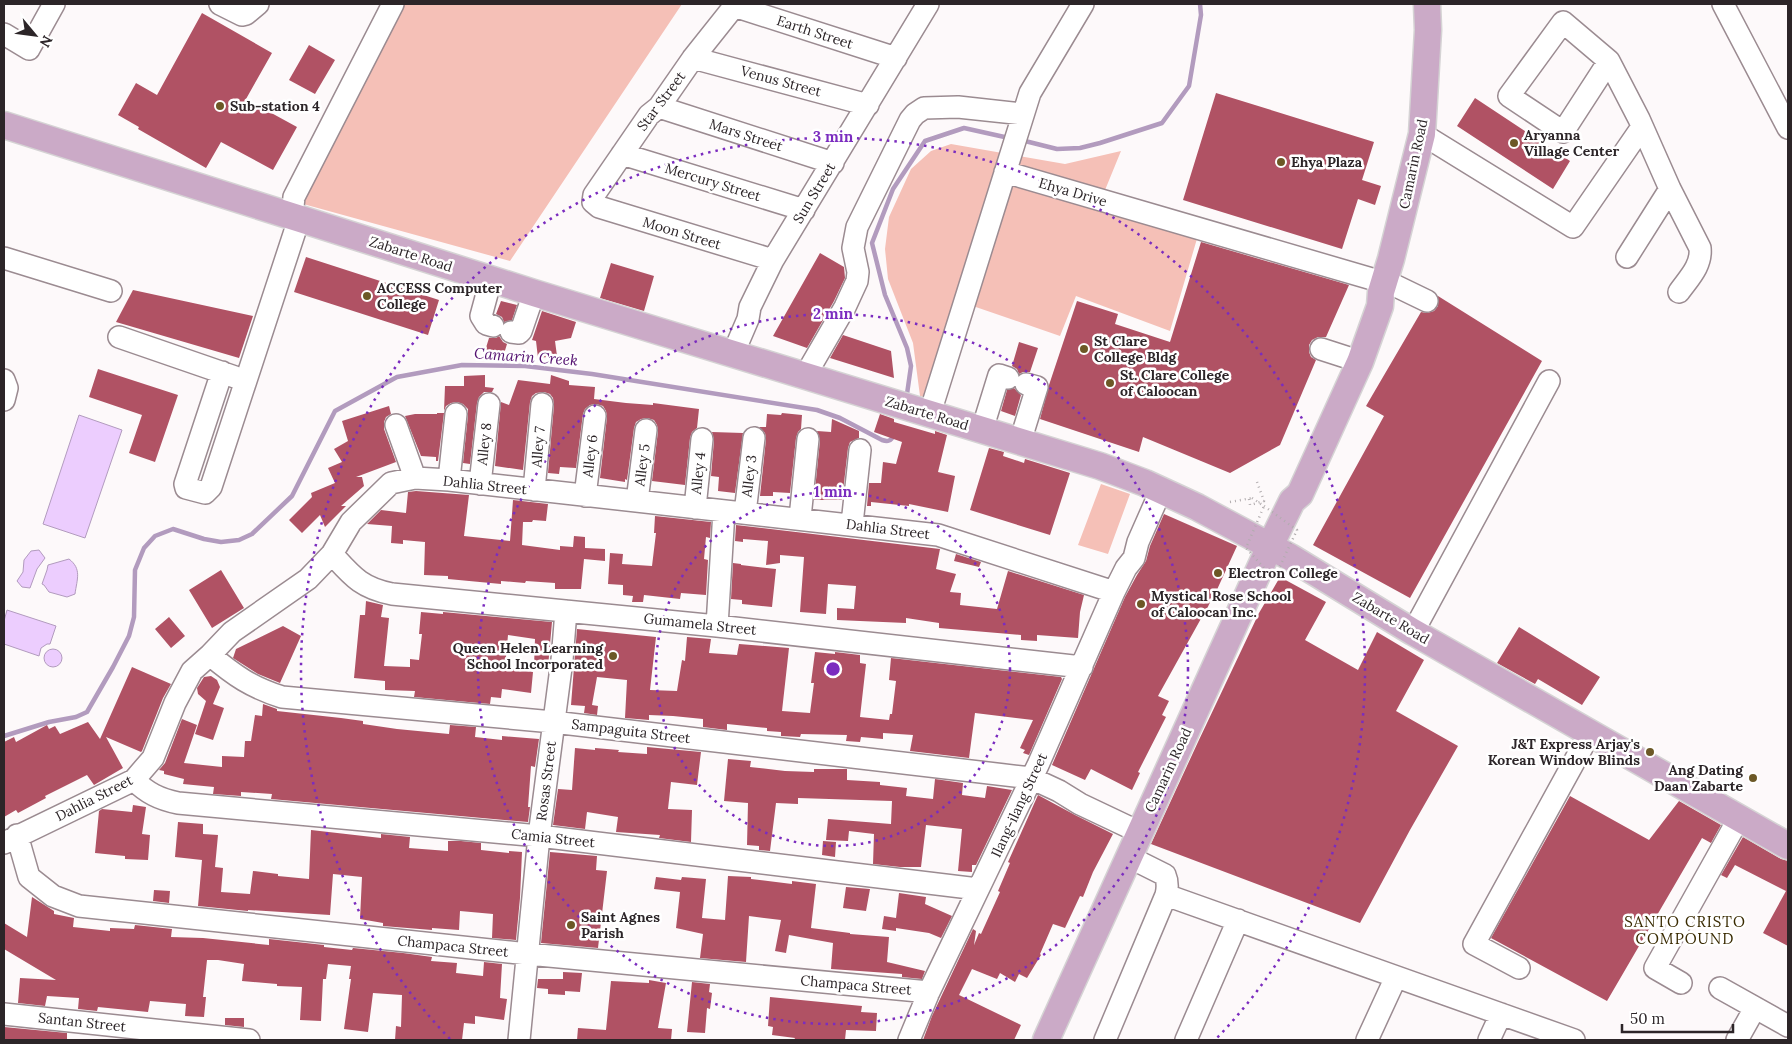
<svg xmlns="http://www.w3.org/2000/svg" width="1792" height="1044" font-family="Lora,serif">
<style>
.green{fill:#f5c0b7}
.water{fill:#eccdfe;stroke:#b29bbe}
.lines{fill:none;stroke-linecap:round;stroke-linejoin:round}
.stream{stroke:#b29bbe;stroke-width:4.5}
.building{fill:#b05264}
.minor-casing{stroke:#9b8b91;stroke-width:24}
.major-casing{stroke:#d5d3d4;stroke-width:29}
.path{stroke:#b1acae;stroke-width:2.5;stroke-dasharray:1 4;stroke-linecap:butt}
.minor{stroke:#fff;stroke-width:21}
.major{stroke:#cbaac7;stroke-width:26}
.path-bridge{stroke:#b1acae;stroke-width:2.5;stroke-dasharray:1 4;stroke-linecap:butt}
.ring{fill:none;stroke:#7b2cbf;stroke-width:2.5;stroke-dasharray:2.5 5}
.poi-dot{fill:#6c5826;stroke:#fff;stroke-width:2}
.labels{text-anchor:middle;stroke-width:5;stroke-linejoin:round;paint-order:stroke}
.street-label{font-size:14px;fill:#2c2528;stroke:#fff}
.poi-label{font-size:14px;font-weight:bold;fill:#2c2528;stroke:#fff;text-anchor:start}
.water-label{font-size:15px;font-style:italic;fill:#541170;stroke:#fff}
.neighbourhood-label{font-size:15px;letter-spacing:1px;fill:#392a00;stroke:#fff}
.centre{fill:#7b2cbf;stroke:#fff;stroke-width:2.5}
.ring-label{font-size:15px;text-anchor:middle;font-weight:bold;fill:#7b2cbf;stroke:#fff;stroke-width:5;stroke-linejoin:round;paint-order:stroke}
</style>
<rect width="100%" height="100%" fill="#fdf9fa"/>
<path class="green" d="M400,4H682L510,261L296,202Z
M951,144L1065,164L1121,151L1103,195L1201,225L1170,331L1076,296L1060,336L970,305L939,400L920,396L913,343L888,279L885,249L889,217L911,169L931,151Z
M1101,484L1130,494L1108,554L1078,545Z"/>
<path class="water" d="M79,415L122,430L85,538L43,524Z
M39,550L45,558L37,569L30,588L22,587L17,581L23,572L24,560L31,551Z
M69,559C82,569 77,579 75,594L67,597L49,592L44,585L42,584L47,570L48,565Z
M7,610L56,626L50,644H47L41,648L39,656L4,644V621Z
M44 658a9 9 0 1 1 18 0a9 9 0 1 1-18 0Z"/>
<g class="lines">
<path class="stream" d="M1021,140L1057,149L1080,148L1100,143L1162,123L1189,86L1201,15L1200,4
M907,394L911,366L907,348L885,295L872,243L893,189L925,141L964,128L1009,138
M4,736L49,722L76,717L87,712L113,667L129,636L134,617L135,570L144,548L155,536L173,529L204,539L221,542L239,540L252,534L292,496L335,411L397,377L462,365L525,366L592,374L817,410L840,418L882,440C888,442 891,441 894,435"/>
</g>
<path class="building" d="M202,13L272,53L246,99L297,127L273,170L221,142L206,168L138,129L139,127L118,115L136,83L157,95Z
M309,45L335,60L315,94L289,80Z
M1216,93L1374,142L1362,180L1381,186L1375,205L1358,199L1342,249L1183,200Z
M1475,98L1570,161L1553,189L1457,126Z
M1201,242L1349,285L1326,337H1318L1312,340L1309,345V352L1311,357L1316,360L1280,445L1230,473L1143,437L1139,452L1040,419L1049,385L1077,301L1118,314L1115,324L1170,342Z
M820,253L844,267L845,278L834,301L807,348L773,336Z
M306,257L439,300L428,335L294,292Z
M611,263L654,276L644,311L600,298Z
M133,290L253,316L239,358L116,322Z
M1438,296L1542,361L1410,598L1313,545L1384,416L1366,406L1421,312L1427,313L1434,311L1438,306Z
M501,301L517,305L512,320L504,322L502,317L496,314Z
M542,311L576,322L571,338L555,341L557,356L538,358L536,341L532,340Z
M843,335L891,351L894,378L830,358Z
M499,336L503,342L507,344L503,357L485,351L489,338H496Z
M1019,342L1038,348L1030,372H1023L1019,374L1017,369L1012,366Z
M98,369L178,395L155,462L129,453L142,415L89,397Z
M485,375V387L494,388L492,392H484L479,397L477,403L470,464L463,463L468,415V409L463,404L457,402L451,403L446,406L444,411L445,386H464V376Z
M551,375L569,381V385L595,387L594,399L626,403L653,405V403L699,409L697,428L692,432L690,438L685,485L652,481L658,431L657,425L654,420L647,418L641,419L636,422L634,428L627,480L625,479V482L600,478L607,417L606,411L603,406L596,404L590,405L585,409L583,414L576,468L560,467L559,474L548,473L554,405L553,398L550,394L544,392L536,393L532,396L530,402L523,470L495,466L501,402L509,405L518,380L550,384Z
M1014,388L1021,395L1015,416L1001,411L1007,390Z
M389,406L391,414L386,417L384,422V429L396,462L356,477H362L364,486L341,506H346L325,527L320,515L302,533L289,520L312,497L311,493L335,483L328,468L342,462L334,449L348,441L342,421Z
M437,413H444L438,461H436V457L421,456L405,416L415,414H437Z
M782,413L802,415L801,429L798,432L796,438L790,493L773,492V496H760L766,439L765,433L759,427H766L767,414L781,415Z
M880,414L894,419V422L935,434V431L947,435L938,472L955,476L948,512L909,504V506L871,502V506H867L869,483H881L883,462L896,464L902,442L874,432Z
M832,419L859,431V438L850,442L848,448L842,500H814L820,440L817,431L831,432Z
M712,432L743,433L735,493L718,491L719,477L711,476L714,440Z
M989,448L1004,452L1003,456L1024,463L1025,459L1070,473L1050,535L970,510Z
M416,491L469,495L464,536L510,541L513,500L548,504L546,521L533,520L532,522H523L522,545L560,550V546L573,547L574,536L585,537V548L605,549V561L584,559L581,589H555V583L526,581L525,583L501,581V584L448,579V576L424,575L425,542L403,540V544L391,543L392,526L367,524L381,510L406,513L408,492Z
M1164,514L1237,546L1215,594H1214L1204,615H1203L1158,696L1169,701L1162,715L1166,717L1138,772L1140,773L1132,790L1091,769L1085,780L1052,765L1125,597L1137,575L1146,561L1150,546Z
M655,516L711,522L710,538L706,537L704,559L708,560L706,595L681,593L680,599L644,595L643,602H632L633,596L623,595V585L608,584L610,553L623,554L622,564L652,566L656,533H654Z
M736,525L940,549L936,569L956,574L950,592L961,593L960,605L997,609L1008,571L1084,595L1080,612L1078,638L1037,635V641L1021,640V635L939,628V623L906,618V623L837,620V608L854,609L856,586L828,584L826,614L800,612L804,557L780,555V563L766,565L768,541L743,539V542L735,541Z
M956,554L981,562L979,567L954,561Z
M733,563L741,564V565L776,569L772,607L742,604V600L731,599Z
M221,570L244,608L212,628L189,590Z
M1280,577L1326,602L1305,640L1358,670L1377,632L1424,660L1396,711L1458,746L1410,830L1360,923L1151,844L1198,742L1259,613Z
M366,601L383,605L381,617L389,618L384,666L410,667V659L419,660L422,634H419L421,612L443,614V612L552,622L548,667L534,666L535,639L508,635L505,668L533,672L531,693L502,689L501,698L491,697L490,704L414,697L415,691L385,690V681L354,678L360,615H365Z
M169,617L185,636L171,648L155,629Z
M283,626L301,636L280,683L258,674L233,658L236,649Z
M1519,627L1600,677L1582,705L1538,679L1535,684L1497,663Z
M577,629L656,637L650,690L677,691L682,660L685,661L687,637L711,639L709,653L737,655L739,644L789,648L782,711L810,713L814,683H811L815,652L835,654V652L860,655V663L866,664L860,717L889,720L890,714H892L896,681L889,680L891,658L1061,677L1062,679L1029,755L1023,753L1025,750L1020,748L1033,720L975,713L969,758L910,751L913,735L883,733V739L861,737L860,742L846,741L847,735L801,734L800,737L781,736V732L767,731V728L727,724V730L703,727V719L673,716L649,715V720L625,718L627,680L597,677L592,705L598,706L597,715L584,713L585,706L571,705Z
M132,667L171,684L163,698L142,751L141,752L106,737L123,768L94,785L87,775L45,796L46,798L18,813L16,810L4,817V742L14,737L16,742L47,725L49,729L55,726L60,734L88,722L100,739Z
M211,676L217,680L220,687L213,704L224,708L213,740L195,734L206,701L198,694L197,688L204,677Z
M263,704L277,709V711L341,718L363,721V724L397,729L449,734L450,725L476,727L475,737L502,740V736L539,739L535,767L531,766L528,807H530L528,822L271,799L272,794L241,792V796L213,794L214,787L183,784L184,779L164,774V771L159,770L165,763L182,719L197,725L184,763L222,767V756L244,757L245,741H251L255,715L262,716Z
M647,747L701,752L697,785L671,782L668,809L692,810L691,842L659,838L660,835L616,832L618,817L587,812L585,829L553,825L558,789L572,790L575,748L595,750V748L619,750L618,752L647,754Z
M728,759L751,761L750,767L785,771L814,772V769H847V780L880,782V785L907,788L906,796L933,799L935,779L963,783L962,795L985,798L987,786L1012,790L976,865H972V872L958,871L962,829L926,825L921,867H900L873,864L874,834L849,831L848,841L826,840L828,819L891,824L892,801L798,798V804L776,803L770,851L759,850V846L747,845L748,803L724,801Z
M1038,795L1075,815L1113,834L1093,872L1083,897L1080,896L1065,928L1053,924L1040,954L1041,955L1027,978L1019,974L1015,982L1000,973L997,979L972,969L959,995L1021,1025L1014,1040H923L932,1016L973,929L976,931L974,945L979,933L981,934L1000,892L998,891L1010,863L1008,862Z
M1570,796L1649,840L1679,801L1721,825L1711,843L1702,838L1607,1001L1491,938Z
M133,805L146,807L142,834L150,835L148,860L125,859V856L95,853L99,811L102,809L132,812Z
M178,822L203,824V834L218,835L215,867L223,868L221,892L250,894L253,871L278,874V876L309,879L311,830L381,838V834L410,837L409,848L448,851V841H461L481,843V850L509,853V851L522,852L520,898L516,940L492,938L493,914L460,911L459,930L432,928V930L383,926V923L360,919L362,877L333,874L330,915L248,910V911L198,906L202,860L175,857Z
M1743,837L1781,859L1788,861V946L1763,933L1786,891L1735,865L1727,878L1721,875Z
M823,841L836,842L835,857L822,855Z
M550,852L597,856L596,870L607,871L598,948L541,943Z
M728,876L751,877V879L792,884V881L816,884L811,928L850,933V934L889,937L887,962L925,971L922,979L902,977V974L831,969L833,943L789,935L786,953L775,951L781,920L749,916L746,962L700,958L703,934L676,928L680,892L654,889L656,877L681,880L682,877L706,879L702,918L725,920Z
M846,887L870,889L866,911L843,908Z
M154,890L170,891L169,903L153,901Z
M899,893L926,897L925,904L952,916L941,938L929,933L896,928V931L882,929L884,916L896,918Z
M32,897L54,911V914L74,918L73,927L110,931V928L134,929L135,925L172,929L171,937L203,938L269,945V939L324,945V947L352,950L353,948L403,953L432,957L431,961L457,963L456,973L483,976L484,962L502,964L500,998L507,999L504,1020L475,1016V1024L464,1023L462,1040H395L396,1026L401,1027L402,995L373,993L368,1032L344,1029L351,979H349L351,966L328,964L326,979H323L321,1021L300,1020L302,987L277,986V984L242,981L244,964L218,960H207L203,997H206L204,1017L185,1016L186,1004L150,1001L148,1012L98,1007L97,1011L78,1009L79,998L47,996L45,1006L18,1003L20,978L56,980L4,949V923L27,937Z
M563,972L582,973L580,992L565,991V995L548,994V989L537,988L538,979H563Z
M649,980L666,983L658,1028L672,1029L671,1040H577L578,1028L606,1030L611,981L649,983Z
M692,982L710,984L709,992L712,993L710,1009L707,1008L705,1033L687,1032Z
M770,997L862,1006L861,1012L877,1013L876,1031L846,1030L845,1040H794L795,1038L772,1035L773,1027L768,1026Z
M225,1018H244V1027L225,1025Z
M4,1027L67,1033V1040H4Z"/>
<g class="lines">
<g class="minor-casing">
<path id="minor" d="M220,4L242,15L246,14L258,4
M736,4L693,58L659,107L649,115L594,195L593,202L599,207L773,260
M1723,4L1788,128
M734,6L896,58
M4,34L29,49L54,4
M693,58L868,105
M1609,61L1563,132L1509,96L1563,22L1609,61L1639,119L1670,189L1700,248C1702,266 1688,279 1679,292
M659,107L833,163
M1422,134L1573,227L1642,127
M622,154L804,210
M1005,172L1396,286L1427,301
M1627,257L1670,189
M4,258L111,291
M491,279L481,316L486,324L493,326
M511,332L519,333L521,331L534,293
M119,337L235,377
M1321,349L1352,359
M733,354L748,319L750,307L773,260L928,4
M222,372L185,484L186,488L205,493L211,487L296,228L292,216L294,197L393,4
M805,376L845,307L857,281L858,272L853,248L857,227L910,120L915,114L924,108L958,107L1023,114
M4,380L7,388L4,400
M930,413L1030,93L1083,4
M396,425L415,478
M982,430L999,375L1008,378
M1020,442L1037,387L1026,384
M449,480L456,414
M480,484L489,404
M534,490L542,404
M585,496L595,416
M637,501L646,430
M695,508L702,439
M745,513L754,438
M800,518L808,439
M852,524L860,450
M332,554C352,576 361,588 392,594L717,626L1082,667
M717,626L724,511
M1413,632L1549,381
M210,655C235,676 251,687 282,697L553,722L1031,778L1059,791L1080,804L1139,832
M134,780C147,793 159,799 178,803L539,836L978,889
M17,835L29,877L53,896L79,906L528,954L929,992
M4,843L134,780L153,758L175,703L192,671L210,655L232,632L308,579L332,554L351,522L391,483L415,478L449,480L938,535L1114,592
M1166,895L1574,1040
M1519,968L1474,944L1590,733
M1681,983L1655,968L1739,818
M1720,988L1788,1026
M4,1014L249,1040
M519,1040L539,836L562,660L566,611
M909,1040L929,992L1038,765L1114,592L1126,568L1134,558L1138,542L1161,490
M1105,1040L1166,895C1168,887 1168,882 1165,875L1129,857
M1186,1040L1238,920
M1367,1040L1396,977
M1489,1040L1501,1014
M1737,1040L1755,1008"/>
</g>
<g class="major-casing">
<path id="major" d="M4,125L534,293L1100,466L1145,483L1197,507L1290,557L1413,632L1788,846
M1046,1040L1270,546L1292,501L1300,494L1360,362L1380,306L1381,292L1391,259L1422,134L1428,30L1427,4"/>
</g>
<path class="path" d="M1249,499L1250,505L1264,501L1257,482
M1230,502L1252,498"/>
<use href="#minor" class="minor"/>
<use href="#major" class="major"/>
<path class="path-bridge" d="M1252,498L1264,506
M1264,506L1297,530L1274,579L1246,548Z"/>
</g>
<g class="ring">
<circle cx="833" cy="669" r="177"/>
<circle cx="833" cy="669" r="355"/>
<path d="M450 1039A532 532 0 1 1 1216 1039"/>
</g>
<g class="poi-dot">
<circle cx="220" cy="106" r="5"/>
<circle cx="1514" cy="143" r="5"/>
<circle cx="1281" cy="162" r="5"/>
<circle cx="367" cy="296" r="5"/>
<circle cx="1084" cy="349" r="5"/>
<circle cx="1110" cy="383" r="5"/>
<circle cx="1218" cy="573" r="5"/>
<circle cx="1141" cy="604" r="5"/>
<circle cx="613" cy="656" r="5"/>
<circle cx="1650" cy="752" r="5"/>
<circle cx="1753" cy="778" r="5"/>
<circle cx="571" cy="925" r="5"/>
</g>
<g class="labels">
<g class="street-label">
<text transform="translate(815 32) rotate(18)" y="5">Earth Street</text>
<text transform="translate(781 81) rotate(15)" y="5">Venus Street</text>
<text transform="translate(661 101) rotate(-53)" y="5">Star Street</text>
<text transform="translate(746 135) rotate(18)" y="5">Mars Street</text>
<text transform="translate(1413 164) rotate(-78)" y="5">Camarin Road</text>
<text transform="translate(713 182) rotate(17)" y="5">Mercury Street</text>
<text transform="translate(1073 192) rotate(16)" y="5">Ehya Drive</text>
<text transform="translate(814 193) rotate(-59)" y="5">Sun Street</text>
<text transform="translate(682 233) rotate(17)" y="5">Moon Street</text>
<text transform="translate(411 254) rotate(18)" y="5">Zabarte Road</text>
<text transform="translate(927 413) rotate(17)" y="5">Zabarte Road</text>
<text transform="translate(484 444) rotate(-84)" y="5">Alley 8</text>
<text transform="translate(538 447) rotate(-85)" y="5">Alley 7</text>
<text transform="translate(590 456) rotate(-83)" y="5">Alley 6</text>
<text transform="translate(642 465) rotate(-83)" y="5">Alley 5</text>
<text transform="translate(698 473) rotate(-84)" y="5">Alley 4</text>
<text transform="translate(749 476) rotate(-83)" y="5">Alley 3</text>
<text transform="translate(485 485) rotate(6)" y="5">Dahlia Street</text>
<text transform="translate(888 529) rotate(7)" y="5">Dahlia Street</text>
<text transform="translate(1391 618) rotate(31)" y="5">Zabarte Road</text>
<text transform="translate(700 624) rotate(6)" y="5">Gumamela Street</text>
<text transform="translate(631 731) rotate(7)" y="5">Sampaguita Street</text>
<text transform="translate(1168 770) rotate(-65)" y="5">Camarin Road</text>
<text transform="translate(546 781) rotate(-83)" y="5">Rosas Street</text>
<text transform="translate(94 798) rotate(-27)" y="5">Dahlia Street</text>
<text transform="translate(1019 805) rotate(-65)" y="5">Ilang-ilang Street</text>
<text transform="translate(553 838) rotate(6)" y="5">Camia Street</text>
<text transform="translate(453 946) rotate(6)" y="5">Champaca Street</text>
<text transform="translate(856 985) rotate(5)" y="5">Champaca Street</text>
<text transform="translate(82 1022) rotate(6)" y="5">Santan Street</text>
</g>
<g class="poi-label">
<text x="230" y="111">Sub-station 4</text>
<text x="1524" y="140">Aryanna<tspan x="1524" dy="16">Village Center</tspan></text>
<text x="1291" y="167">Ehya Plaza</text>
<text x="377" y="293">ACCESS Computer<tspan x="377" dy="16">College</tspan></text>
<text x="1094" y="346">St Clare<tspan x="1094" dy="16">College Bldg</tspan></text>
<text x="1120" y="380">St. Clare College<tspan x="1120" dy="16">of Caloocan</tspan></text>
<text x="1228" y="578">Electron College</text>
<text x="1151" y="601">Mystical Rose School<tspan x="1151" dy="16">of Caloocan Inc.</tspan></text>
<text x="603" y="653" text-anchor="end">Queen Helen Learning<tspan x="603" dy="16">School Incorporated</tspan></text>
<text x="1640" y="749" text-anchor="end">J&amp;T Express Arjay's<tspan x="1640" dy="16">Korean Window Blinds</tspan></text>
<text x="1743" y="775" text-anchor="end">Ang Dating<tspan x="1743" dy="16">Daan Zabarte</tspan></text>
<text x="581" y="922">Saint Agnes<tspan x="581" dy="16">Parish</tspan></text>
</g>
<g class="water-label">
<text transform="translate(526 357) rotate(4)" y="5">Camarin Creek</text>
</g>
<g class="neighbourhood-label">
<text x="1685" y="927">SANTO CRISTO<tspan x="1685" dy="17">COMPOUND</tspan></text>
</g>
</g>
<circle cx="833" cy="669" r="8" class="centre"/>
<g class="ring-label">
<text x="833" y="142">3 min</text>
<text x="833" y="319">2 min</text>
<text x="833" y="497">1 min</text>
</g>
<rect width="1792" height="1044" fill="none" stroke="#2c2528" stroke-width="10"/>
<g transform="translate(35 35) rotate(119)" stroke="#ffffff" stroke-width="4" paint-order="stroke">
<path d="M0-4L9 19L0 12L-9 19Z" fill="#2c2528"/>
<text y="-8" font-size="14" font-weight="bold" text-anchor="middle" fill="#2c2528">N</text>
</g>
<path d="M1622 1024v8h111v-8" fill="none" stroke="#2c2528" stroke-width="2.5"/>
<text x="1630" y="1024" font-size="15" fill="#2c2528" stroke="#ffffff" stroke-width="4" paint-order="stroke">50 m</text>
</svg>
